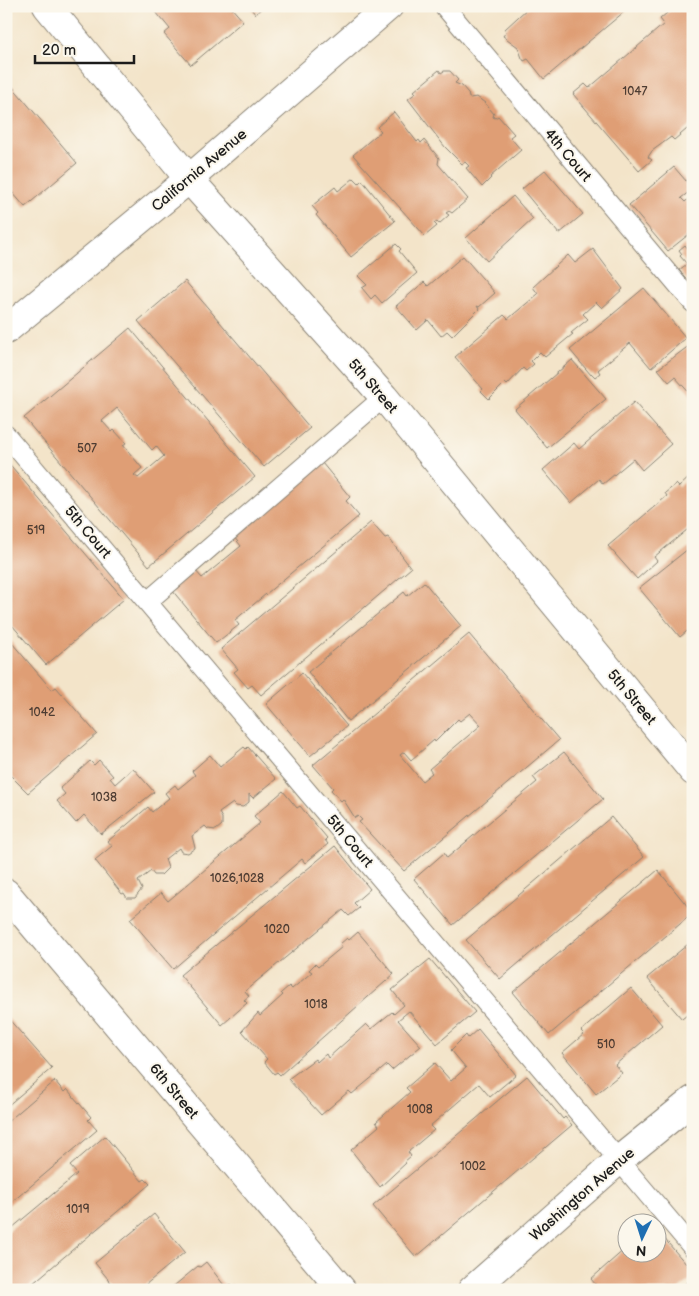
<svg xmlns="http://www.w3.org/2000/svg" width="699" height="1296" font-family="'Balsamiq Sans',sans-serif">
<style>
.building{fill:#df9e75;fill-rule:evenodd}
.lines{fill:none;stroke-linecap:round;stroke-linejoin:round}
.service-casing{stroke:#888072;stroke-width:21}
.minor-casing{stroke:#888072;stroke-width:30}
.service{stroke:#fff;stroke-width:19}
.minor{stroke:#fff;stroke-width:28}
.labels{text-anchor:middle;stroke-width:4;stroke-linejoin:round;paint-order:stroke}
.number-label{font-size:12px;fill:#4d3c32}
.street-label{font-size:15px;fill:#1c1c1c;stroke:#fbf7ec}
</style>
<rect width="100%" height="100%" fill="#fbf7ec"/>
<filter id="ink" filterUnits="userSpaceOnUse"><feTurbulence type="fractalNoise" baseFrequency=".02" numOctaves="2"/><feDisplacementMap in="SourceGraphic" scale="10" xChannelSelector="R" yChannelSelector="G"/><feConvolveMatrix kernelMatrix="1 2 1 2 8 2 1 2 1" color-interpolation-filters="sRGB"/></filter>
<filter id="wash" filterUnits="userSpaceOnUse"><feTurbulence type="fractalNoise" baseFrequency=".0096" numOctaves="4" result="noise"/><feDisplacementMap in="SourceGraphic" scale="20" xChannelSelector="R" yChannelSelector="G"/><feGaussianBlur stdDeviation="1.12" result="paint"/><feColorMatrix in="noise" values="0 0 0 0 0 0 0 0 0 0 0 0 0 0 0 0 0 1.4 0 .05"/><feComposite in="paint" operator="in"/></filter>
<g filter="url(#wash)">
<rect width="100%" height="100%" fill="#f3e4c9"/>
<g id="blocks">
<path class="building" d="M151,6H230L243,21L191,65L164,34L170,29Z
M249,6H264L255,14Z
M530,6H631L544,79L528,59L524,61L522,58L518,47L503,36L506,32L505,29Z
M675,6H693V124L674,140L671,137L652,151L648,157L652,160L639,171L573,94L585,84L589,88L664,24L660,19Z
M439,70L441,73L444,71H450L458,80L455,83L462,86L468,93L469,98L477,97L485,103L494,114L493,117L495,118L498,116L514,134L510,137L521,150L490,177L491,178L482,187L466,168L469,166L465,162L462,164L445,147L408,99L416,93L414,91Z
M6,79L77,163L25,207L6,185Z
M394,112L417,142L419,140L421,143L424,140L439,158L438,164L468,199L452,213L449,211L446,213L449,215L439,224L437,221L434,223L437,226L425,236L353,155L381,131L377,127Z
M674,167L693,189L681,198L685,202L693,195V231L668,251L629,205Z
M545,170L583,214L559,234L522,189Z
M354,178L359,183L362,180L395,221L351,257L316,215L318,213L312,206L335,187L338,191Z
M513,196L533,219L487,261L466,238Z
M396,244L401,249L399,251L417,273L382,303L375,295L371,299L362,288L367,285L358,276Z
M685,245L689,250L693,247V287L679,270L687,264L680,256L682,254L679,250Z
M593,249L623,289L602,308L596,302L583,314L588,319L571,333L573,334L545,357L540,352L531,361L534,364L526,371L523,368L507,385L505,383L489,399L481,391L483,389L455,357L504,315L508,319L538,294L533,287L568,255L575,263Z
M463,256L495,293L479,307L477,306L479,309L452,336L447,331L441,336L428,320L417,330L396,306L424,282L428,286Z
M185,281L310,428L264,467L138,321Z
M644,288L686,338L651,368L630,343L598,370L600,373L595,377L592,374L591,375L570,350Z
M130,328L255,477L149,566L24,418ZM117,408L152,450L156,446L164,456L138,478L134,475L142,468L123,445L126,443L114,430L112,432L102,421Z
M690,345L693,348V397L675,377L669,382L658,369Z
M572,360L606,399L547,448L515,409Z
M634,402L671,444L642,470L633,459L603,484L599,479L571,503L543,470L574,443L579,449Z
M6,460L124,599L46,665L6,618Z
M322,463L350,497L346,501L359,516L235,620L239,625L216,643L171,589L195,570L202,578L241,546L234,537Z
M693,474V525L654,557L657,561L637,579L608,546L667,496L665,493L676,484L679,487Z
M371,522L385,538L388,537L411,568L261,695L252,685L248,688L234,672L238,669L221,649Z
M693,545V626L680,637L639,588Z
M424,582L461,626L348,721L308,672L404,592L407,596Z
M469,634L559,740L404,871L359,822L362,820L358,816L355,818L343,799L341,801L331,790L333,788L313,765ZM470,713L481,725L429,769L432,773L422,781L400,755L404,752L411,760L434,740L435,742L458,719L460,721Z
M6,636L52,690L56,687L97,734L28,793L6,771Z
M302,673L347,726L310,756L266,704Z
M244,747L246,749L248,747L276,779L253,798L249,794V802L243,807L236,806L233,803L219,813L222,818V825L216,830L208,829L205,826L192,836L195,848L188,853L181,852L179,848L165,859L168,868L161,875H154L151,871L138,881L142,889L135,898H127L124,893L122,894L95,860L112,846L108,841L148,807L152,812L169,798L165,793L175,785L178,789L195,775L192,771L210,755L220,767Z
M564,752L603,799L453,925L414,879L444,853L447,858L537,782L533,777Z
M99,760L113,776L110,778L115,784L133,768L154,792L101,834L84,815L76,823L57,801L65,794L60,788L90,761L94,765Z
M283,791L297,808L300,806L327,838L325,840L328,844L305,863L302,859L173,969L130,919L161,893L168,901L260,823L254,816Z
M611,817L644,857L500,979L466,940Z
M335,846L370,889L354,903L359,908L349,916L343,910L245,991L249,996L244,1000L247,1003L222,1025L180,975Z
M658,870L693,913L549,1035L513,992Z
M358,932L394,974L280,1075L277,1072L274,1074L264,1062L267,1059L242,1031L258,1013L260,1016L283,995L281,993L289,986L292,989L312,972L309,970L315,964L318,967L342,947L340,944L347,938L349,940Z
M693,940V1010L682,1019L647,978Z
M430,959L475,1012L437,1044L409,1011L398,1020L421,1046L392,1070L387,1065L352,1094L349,1091L321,1115L288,1079L315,1059L317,1062L326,1054L328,1058L366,1024L371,1029L392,1012L394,1014L404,1005L392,990Z
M631,988L662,1025L615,1065L622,1073L596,1094L562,1053L584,1034L581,1031Z
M6,1016L52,1068L6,1107Z
M478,1029L516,1075L490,1097L479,1084L430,1126L434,1130L408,1152L411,1156L404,1162L406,1163L380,1187L351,1150L379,1126L376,1122L410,1092L406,1088L435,1063L451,1081L466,1068L451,1050L466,1035L468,1038Z
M527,1076L563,1119L565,1117L572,1125L416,1257L373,1206Z
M55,1081L64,1092L67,1089L91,1117L88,1120L97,1130L6,1207V1123Z
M105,1136L142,1181L145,1179L150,1184L25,1290H6V1233L77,1174L70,1166Z
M154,1214L185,1252L139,1290H117L95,1263Z
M656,1229L693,1272V1278L678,1290H593L591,1288L596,1285L591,1279L626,1248V1254H656Z
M206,1262L227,1289L231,1284L236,1290H169L198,1266L200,1267Z"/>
</g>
</g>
<g filter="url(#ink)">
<use href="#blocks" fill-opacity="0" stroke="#888072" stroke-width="1"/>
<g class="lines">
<g class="service-casing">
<path id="service" d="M444,6L693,303
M6,435L693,1248
M147,602L384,397"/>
</g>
<g class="minor-casing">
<path id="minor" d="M47,6L189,179L384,397L693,771
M6,330L189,179L389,6
M6,893L342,1290
M472,1290L619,1160L693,1100"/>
</g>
<use href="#service" class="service"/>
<use href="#minor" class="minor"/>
</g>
</g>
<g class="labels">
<g class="number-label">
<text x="635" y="95">1047</text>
<text x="87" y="452">507</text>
<text x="36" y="534">519</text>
<text x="42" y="716">1042</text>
<text x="104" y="801">1038</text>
<text x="237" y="882">1026,1028</text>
<text x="277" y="933">1020</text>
<text x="316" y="1008">1018</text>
<text x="606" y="1048">510</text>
<text x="420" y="1113">1008</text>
<text x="473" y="1170">1002</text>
<text x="78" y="1213">1019</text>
</g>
<g class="street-label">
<text transform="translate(568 155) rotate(50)" y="5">4th Court</text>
<text transform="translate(199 170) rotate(-40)" y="5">California Avenue</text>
<text transform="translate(373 386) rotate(49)" y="5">5th Street</text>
<text transform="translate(88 532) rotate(50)" y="5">5th Court</text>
<text transform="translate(632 697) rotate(50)" y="5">5th Street</text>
<text transform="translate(350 841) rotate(50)" y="5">5th Court</text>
<text transform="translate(174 1091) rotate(50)" y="5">6th Street</text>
<text transform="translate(582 1194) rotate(-41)" y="5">Washington Avenue</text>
</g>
</g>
<rect width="699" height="1296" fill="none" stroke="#fbf7ec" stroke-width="25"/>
<g transform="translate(642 1238) rotate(184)"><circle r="24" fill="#fbf7ec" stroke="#a29f99"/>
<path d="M0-4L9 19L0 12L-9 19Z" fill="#1f6fb2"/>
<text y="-8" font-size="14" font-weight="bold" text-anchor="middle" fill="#1c1c1c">N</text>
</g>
<path d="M35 55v8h99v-8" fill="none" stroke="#1c1c1c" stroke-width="2.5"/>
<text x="42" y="55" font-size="15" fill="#1c1c1c" stroke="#fbf7ec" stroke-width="4" paint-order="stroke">20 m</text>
</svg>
